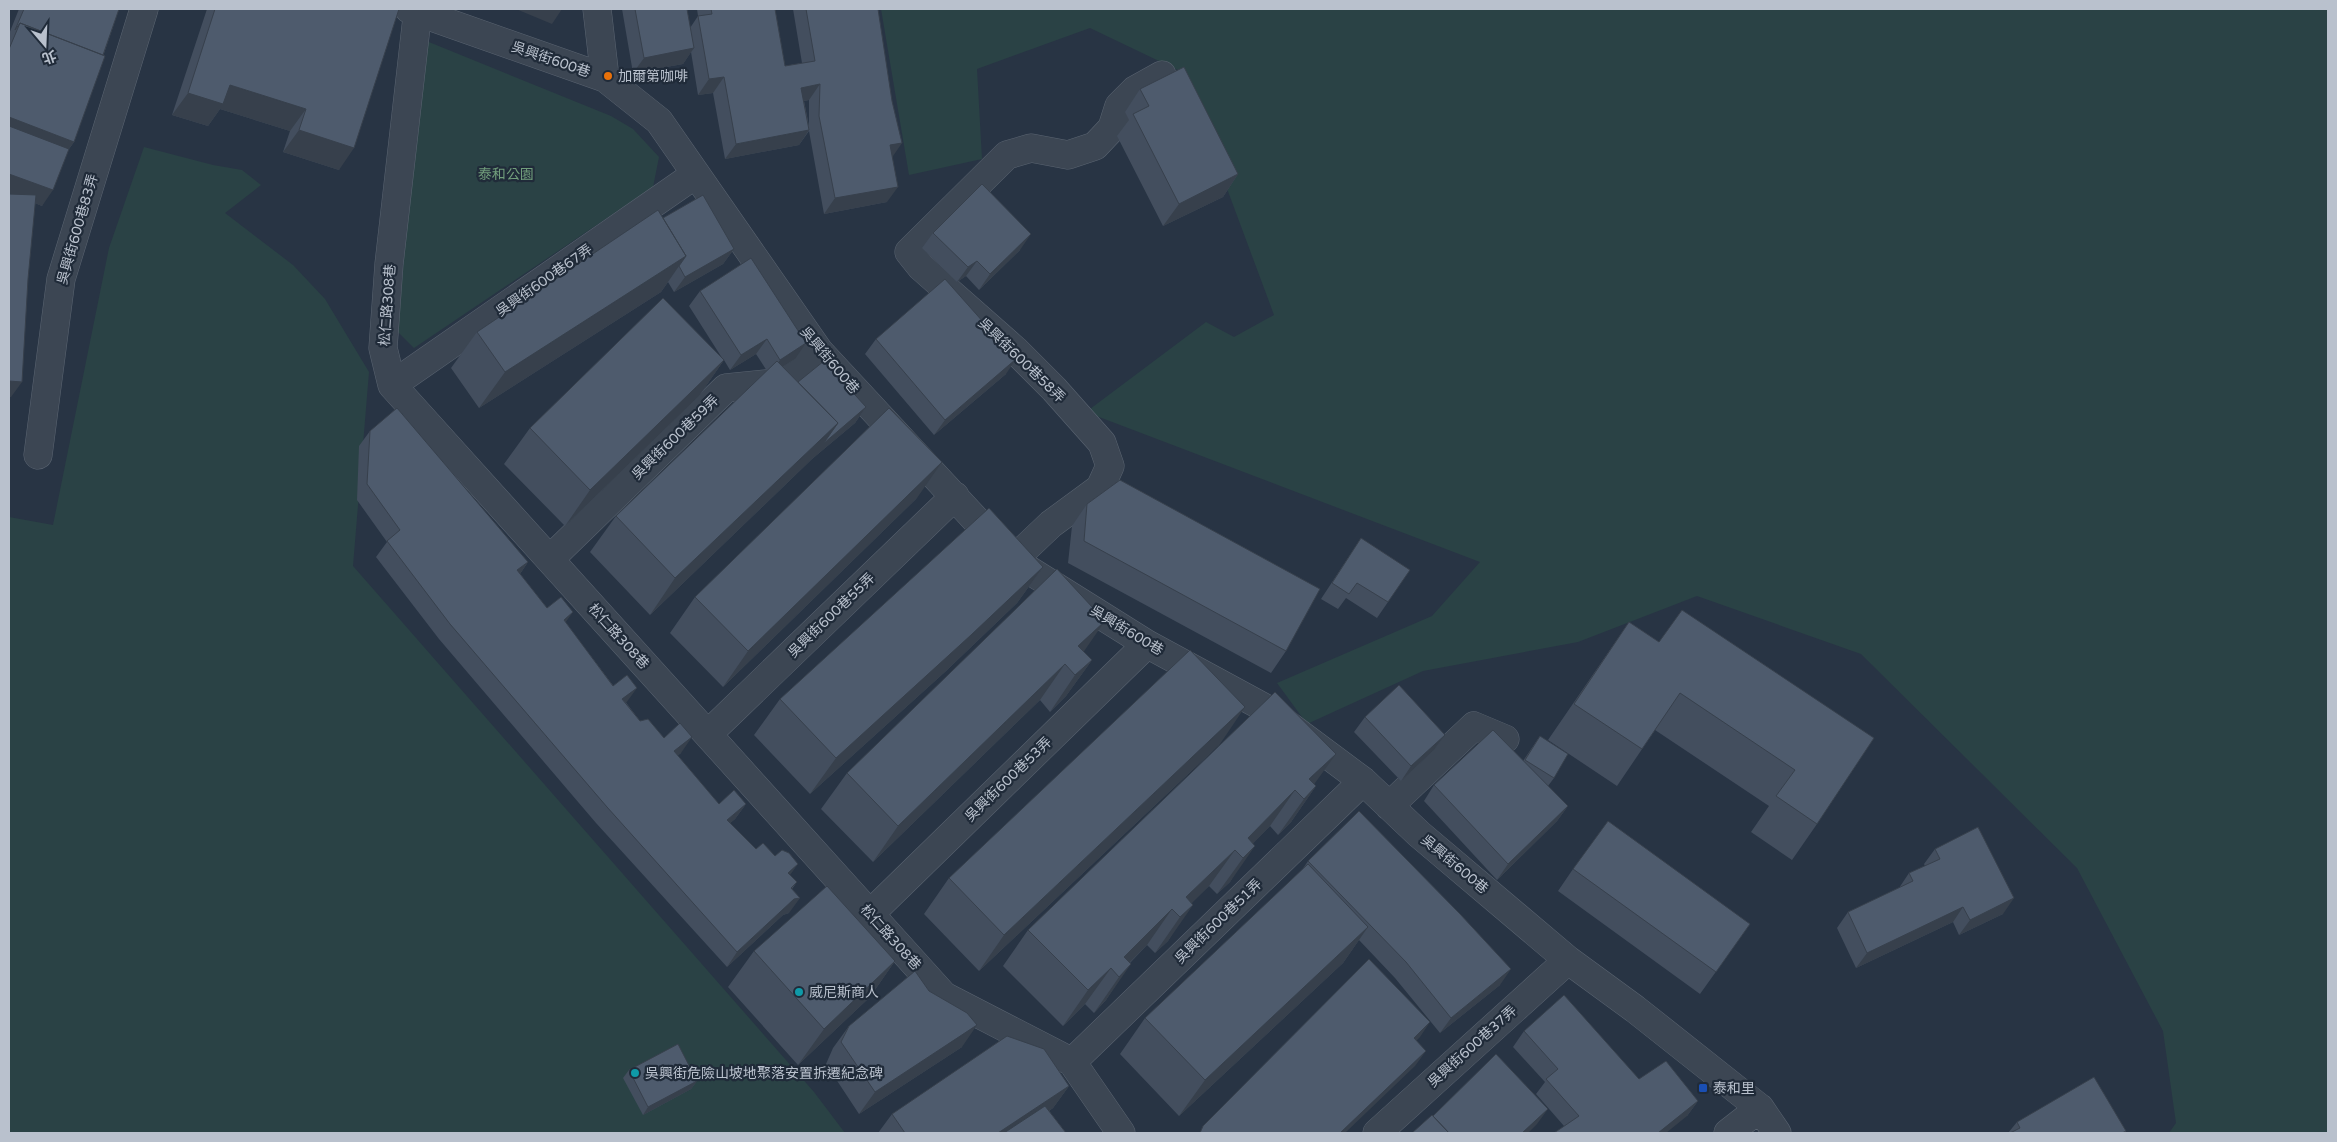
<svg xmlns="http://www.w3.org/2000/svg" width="2337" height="1142" font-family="'Varela Round','Noto Sans TC',sans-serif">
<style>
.green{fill:#2a4245}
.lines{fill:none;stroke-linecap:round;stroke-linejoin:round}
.minor-casing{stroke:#5a6471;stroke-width:29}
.minor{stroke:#3c4653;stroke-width:28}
.wall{fill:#434e5e;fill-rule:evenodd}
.shaded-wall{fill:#37404c}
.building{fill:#4e5b6d;stroke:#37404c}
.food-dot{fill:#e8710a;stroke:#202b39;stroke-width:2}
.culture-dot{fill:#0f9aa8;stroke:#202b39;stroke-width:2}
.transit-dot{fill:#1a4fb4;stroke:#202b39;stroke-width:2}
.labels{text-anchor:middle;stroke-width:4.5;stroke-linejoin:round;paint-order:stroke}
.street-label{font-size:14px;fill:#b9c1cd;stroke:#202b39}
.poi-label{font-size:14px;fill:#b9c1cd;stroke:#202b39;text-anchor:start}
.park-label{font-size:14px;fill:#719e7b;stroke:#202b39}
</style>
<rect width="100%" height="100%" fill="#283444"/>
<path class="green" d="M881,9H2328V1133H2169L2176,1123L2163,1031L2077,868L1861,654L1697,596L1578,642L1423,671L1307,724L1277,683L1432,616L1480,562L1086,412L1206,322L1234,337L1274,315L1184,73L1090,28L977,69L982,159L909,175Z
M424,40L611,116L633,129L659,157L653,187L414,348L398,332L421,42Z
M144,147L213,165L242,170L261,185L225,213L293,265L325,299L369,372L353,566L814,1092L845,1133H9V517L53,525L109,248Z"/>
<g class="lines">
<g class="minor-casing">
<path id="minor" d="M409,9L605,78L659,121L819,351L1013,560L1147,644L1265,708L1363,781L1419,834L1568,960L1635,1009L1760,1108L1777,1133
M418,9L389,264L383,348L392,385L944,996L1072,1062L1121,1133
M597,9L605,78
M392,385L696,174
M38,455L61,279L144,9
M550,559L726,388L783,382L819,351
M1013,560L1051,524L1100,488L1110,466L1102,443L1054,389L1015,350L921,267L909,252L1007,155L1031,148L1068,155L1095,146L1112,128L1119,106L1135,90L1162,75
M708,734L955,496
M1389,806L1474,726L1505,739
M870,914L1147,644
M1072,1062L1363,781
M1377,1133L1568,960
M1728,1133L1760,1108"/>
</g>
<use href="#minor" class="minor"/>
</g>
<path class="wall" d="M19,9H119L74,142L69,149L42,206L35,203L11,397L12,194L9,193V34Z
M207,9H399L339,170L283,152L290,131L220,109L208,126L172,115Z
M622,9H687L690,28L698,16L697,9H775L785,66L802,63L793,9H878L892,157L887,202L824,214L809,131L799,145L725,159L713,93L698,95L691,52L683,64L633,73ZM809,100V126L804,101Z
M1140,89L1238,174L1223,197L1163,226L1117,136L1129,120L1125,112Z
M663,218L734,249L723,264L674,292L668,282L661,292L479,408L451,368L477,332Z
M933,233L1020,250L979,290L966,276L957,282L922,248Z
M700,291L795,359L782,367L798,382L866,407L855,423L812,459L650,615L590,552L616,516L767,371L756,354L730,370L724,360L699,396L565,526L504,464L530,428L722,358L689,306Z
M876,339L1006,374L934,435L865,354Z
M370,431L528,562L520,574L547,608L565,622L640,721L664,738L681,753L677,756L719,804H746L735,819L730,823L756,849L790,875L797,882L792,889L789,913L783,915L727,967L596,823L439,639L376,557L387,542L357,500L359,446Z
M917,498L723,687L670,633L695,597Z
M1087,504L1286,651L1271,673L1068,563L1072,526Z
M1361,538L1388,602L1377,618L1346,598L1338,609L1321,599Z
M1043,567L1017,603L946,671L810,794L754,735L780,699Z
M1629,622L1659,642L1874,738L1817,824L1792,860L1751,832L1769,806L1655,730L1617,786L1548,740Z
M1084,652L1092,660L1066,696L1050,712L1040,700L873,862L821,809L847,773Z
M1275,692L1314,784L1316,786L1291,822L1278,835L1270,826L1253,843L1230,882L1217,894L1209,886L1191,903L1168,941L1155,953L1147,945L1130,963L1106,1000L1094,1013L1085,1004L1063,1026L1003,966L1028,930Z
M1365,717L1445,735L1434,750L1401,781L1354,732Z
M1540,736L1554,778L1548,786L1568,806L1557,821L1497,880L1424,801L1434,785L1523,761Z
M1220,744L979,971L924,914L949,878Z
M1935,849L2003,914L1959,935L1953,922L1856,968L1837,928L1848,912L1899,888L1909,873L1925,866L1924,864Z
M1308,861L1500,985L1440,1033L1395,978L1359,940L1343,963L1179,1116L1120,1054L1145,1018L1302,870Z
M1573,869L1750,924L1700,994L1558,891Z
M754,951L895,961L870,997L798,1065L728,987Z
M849,1026L962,1047L859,1114L826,1064L833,1048Z
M1524,1031L1639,1079L1698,1101L1687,1116L1564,1126L1536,1094L1545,1082L1513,1047Z
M629,1070L697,1081L691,1089L643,1115L623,1078Z
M1069,1086L1053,1108L1049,1111L1066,1133H878L892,1114Z
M2017,1122L2126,1131L2125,1133H2008Z"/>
<path class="shaded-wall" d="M516,9H562L552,24Z
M694,48L683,64L633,73L644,58Z
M724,77L713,93L698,95L709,79Z
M820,84L809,100L791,103L801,88Z
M230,85L306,109L290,131L220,109L208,126L172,115L188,93Z
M9,117L74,142L58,164L9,145Z
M299,130L354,148L339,170L283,152Z
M809,130L799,145L725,159L736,144Z
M902,143L891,159L890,145Z
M9,174L53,190L42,206L9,193Z
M1238,174L1223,197L1163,226L1179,204Z
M898,187L887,202L824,214L835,198Z
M1031,234L1020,250L979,290L990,274Z
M734,249L723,264L674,292L685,277Z
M686,256L661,292L479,408L505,372Z
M977,261L966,276L957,282L968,267Z
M767,339L756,354L730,370L741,355Z
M806,343L795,359L769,375L780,360Z
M1016,359L1006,374L934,435L945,420Z
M724,360L699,396L565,526L590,490Z
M9,381L22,382L11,397H9Z
M866,407L855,423L812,459L650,615L675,578L838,423Z
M942,462L917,498L723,687L748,651Z
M528,562L517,578V570Z
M1043,567L1017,603L946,671L810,794L836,758Z
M573,612L562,627L564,620Z
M1105,621L1080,657L1078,646Z
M1092,660L1066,696L1050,712L1075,675Z
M1065,664L1040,700L873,862L898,826Z
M637,688L626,703L622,699Z
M1245,707L1220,744L979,971L1004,935Z
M1445,735L1434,750L1401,781L1411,766Z
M692,737L681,753L663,767L674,751Z
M1336,754L1310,790L1309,779Z
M1316,786L1291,822L1278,835L1304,799Z
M1295,790L1270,826L1241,856L1248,838Z
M746,804L735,819L716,835L727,820Z
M1568,806L1557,821L1497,880L1508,864Z
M1255,846L1230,882L1217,894L1243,858Z
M1235,850L1209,886L1179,916L1186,897Z
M798,864L787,879L788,873Z
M800,898L789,913L783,915L727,967L737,952L794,899Z
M2014,898L2003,914L1959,935L1970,920Z
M1193,905L1168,941L1155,953L1180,917Z
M1963,907L1953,922L1856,968L1867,953Z
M1172,909L1147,945L1117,975L1124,957Z
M1368,927L1343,963L1179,1116L1205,1080Z
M895,961L870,997L798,1065L824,1029Z
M1131,964L1106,1000L1094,1013L1119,977Z
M1111,968L1085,1004L1063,1026L1088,990Z
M1511,969L1500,985L1440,1033L1451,1018Z
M1430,1022L1420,1037L1403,1054L1414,1038Z
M977,1025L962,1047L859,1114L875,1092Z
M1426,1051L1415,1066L1345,1133H1340Z
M697,1081L691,1089L643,1115L648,1107Z
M1069,1086L1053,1108L1016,1133H998Z
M1698,1101L1687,1116L1666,1133H1658Z
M1548,1109L1537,1124L1528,1133H1522Z"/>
<path class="building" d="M24,9H119L103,55L20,23L15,30Z
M215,9H399L354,148L299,130L306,109L230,85L223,104L188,93Z
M635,9H687L694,48L644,58Z
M711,9H775L785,66L815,61L806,9H878L892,101L902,143L890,145L898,187L835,198L819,116L820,84L801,88L809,130L736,144L724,77L709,79L698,16L712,14Z
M20,23L105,56L74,142L9,117V49Z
M1184,67L1238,174L1179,204L1133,114L1149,106L1140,89Z
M9,126L69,149L53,190L9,174Z
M982,184L1031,234L990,274L977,261L968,267L933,233Z
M9,194L36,195L28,279L22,382L9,381Z
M703,195L734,249L685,277L679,266L686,256L663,218Z
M658,210L686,256L505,372L477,332Z
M751,258L806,343L780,360L767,339L741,355L700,291Z
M945,279L1016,359L945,420L876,339Z
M663,298L724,360L590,490L530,428Z
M777,361L838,423L675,578L616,516Z
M824,361L866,407L823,444L838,423L798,382Z
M397,408L528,562L517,570L547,608L561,597L573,612L564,620L613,686L627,675L637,688L622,699L640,721L648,719L664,738L680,723L692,737L674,751L719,804L734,790L746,804L727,820L756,849L763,843L775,856L782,850L789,853L798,864L788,873L797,882L791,888L800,898L794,899L737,952L607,807L450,624L387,541L400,530L367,484L370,431Z
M889,408L942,462L748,651L695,597Z
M1120,480L1320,589L1286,651L1084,541L1087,504Z
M989,508L1043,567L971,635L836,758L780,699Z
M1361,538L1410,570L1388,602L1357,583L1349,594L1332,583Z
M1057,569L1105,621L1078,646L1092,660L1075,675L1065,664L898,826L847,773Z
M1682,610L1874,738L1817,824L1776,796L1795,770L1680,693L1642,749L1574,704L1629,622L1659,642Z
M1190,650L1245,707L1004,935L949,878Z
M1399,685L1445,735L1411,766L1365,717Z
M1275,692L1336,754L1309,779L1316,786L1304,799L1295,790L1248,838L1255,846L1243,858L1235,850L1186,897L1193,905L1180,917L1172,909L1124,957L1131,964L1119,977L1111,968L1088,990L1028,930Z
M1493,730L1568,806L1508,864L1434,785Z
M1540,736L1568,754L1554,778L1525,760Z
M1359,811L1460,914L1511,969L1451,1018L1406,962L1308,861Z
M1608,821L1750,924L1716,972L1573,869Z
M1978,827L2014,898L1970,920L1963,907L1867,953L1848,912L1913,881L1909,873L1940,859L1935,849Z
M1308,864L1368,927L1205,1080L1145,1018Z
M827,886L895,961L824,1029L754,951Z
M1369,959L1430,1022L1414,1038L1426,1051L1340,1133H1200L1203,1126Z
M915,971L929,991L967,1013L977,1025L875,1092L841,1042L849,1026Z
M1564,995L1639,1079L1666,1061L1698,1101L1658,1133H1554L1579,1116L1546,1079L1558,1069L1524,1031Z
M1007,1036L1044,1049L1069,1086L998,1133H905L892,1114Z
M678,1044L697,1081L648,1107L629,1070Z
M1496,1054L1548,1109L1522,1133H1449L1433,1116Z
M2094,1077L2126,1131L2122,1133H2010L2020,1128L2017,1122Z
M1045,1106L1066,1133H1004Z
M1432,1115L1449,1133H1412Z"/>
<circle class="food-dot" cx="608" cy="76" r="5"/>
<g class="culture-dot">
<circle cx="799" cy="992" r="5"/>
<circle cx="635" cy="1073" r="5"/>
</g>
<rect class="transit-dot" x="1698" y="1083" width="10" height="10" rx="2.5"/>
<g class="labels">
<g class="street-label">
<text transform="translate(551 59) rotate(19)" y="5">吳興街600巷</text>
<text transform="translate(77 229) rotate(-74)" y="5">吳興街600巷83弄</text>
<text transform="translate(544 280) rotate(-35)" y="5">吳興街600巷67弄</text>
<text transform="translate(387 305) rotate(-86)" y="5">松仁路308巷</text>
<text transform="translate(830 360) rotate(50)" y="5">吳興街600巷</text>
<text transform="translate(1022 360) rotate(44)" y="5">吳興街600巷58弄</text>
<text transform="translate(675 437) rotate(-44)" y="5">吳興街600巷59弄</text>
<text transform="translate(831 615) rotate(-44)" y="5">吳興街600巷55弄</text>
<text transform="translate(1127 630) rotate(31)" y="5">吳興街600巷</text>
<text transform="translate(619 636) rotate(48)" y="5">松仁路308巷</text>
<text transform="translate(1008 779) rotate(-44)" y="5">吳興街600巷53弄</text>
<text transform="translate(1455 864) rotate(40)" y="5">吳興街600巷</text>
<text transform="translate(1218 921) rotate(-44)" y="5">吳興街600巷51弄</text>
<text transform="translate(891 937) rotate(48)" y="5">松仁路308巷</text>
<text transform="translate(1472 1046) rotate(-42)" y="5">吳興街600巷37弄</text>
</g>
<g class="poi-label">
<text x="618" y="81">加爾第咖啡</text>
<text x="809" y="997">威尼斯商人</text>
<text x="645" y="1078">吳興街危險山坡地聚落安置拆遷紀念碑</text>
<text x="1713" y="1093">泰和里</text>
</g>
<g class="park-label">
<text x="506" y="179">泰和公園</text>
</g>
</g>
<rect width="2337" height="1142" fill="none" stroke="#b9c1cd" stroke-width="20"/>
<g transform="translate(45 45) rotate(161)" stroke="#202b39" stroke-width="4" paint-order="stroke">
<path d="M0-4L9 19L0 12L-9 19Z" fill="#b9c1cd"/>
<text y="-8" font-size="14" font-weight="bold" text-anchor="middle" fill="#b9c1cd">北</text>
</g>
</svg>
